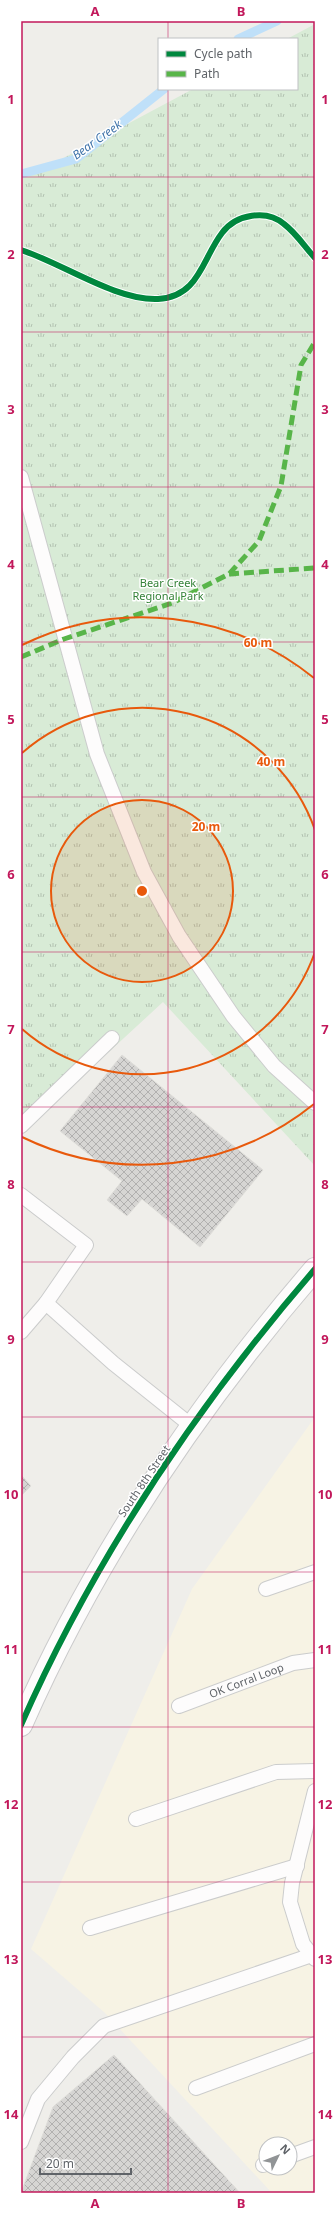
<svg xmlns="http://www.w3.org/2000/svg" width="336" height="2214" font-family="'Noto Sans',sans-serif">
<style>
.commercial{fill:#f7f3e4;fill-rule:evenodd}
.park{fill:url(#park-tufts)}
.lines{fill:none;stroke-linecap:round;stroke-linejoin:round}
.stream{stroke:#bfe0f9;stroke-width:9}
.building{fill:url(#building-cross-hatch);stroke:#deddd9}
.lane-casing{stroke:#cbcccc;stroke-width:16}
.secondary-casing{stroke:#cacacb;stroke-width:24}
.lane{stroke:#fdfcfc;stroke-width:14}
.secondary{stroke:#fdfcfc;stroke-width:22}
.quiet{stroke:#58b549;stroke-width:5;stroke-dasharray:10 5;stroke-linecap:butt}
.cycleway-casing{stroke:#fff;stroke-width:8}
.cycleway{stroke:#00873e;stroke-width:6}
.grid{fill:none;stroke:#c2185b;stroke-width:1;stroke-opacity:0.55}
.ring{fill:none;stroke:#e8590c;stroke-width:2}
.labels{text-anchor:middle;stroke-width:3;stroke-linejoin:round;paint-order:stroke}
.park-label{font-size:11px;fill:#348238;stroke:#fff}
.street-label{font-size:11px;fill:#5f6368;stroke:#fff}
.water-label{font-size:12px;font-style:italic;fill:#4174aa;stroke:#fff}
.centre{fill:#e8590c;stroke:#fff;stroke-width:2}
.ring-label{font-size:12px;text-anchor:middle;font-weight:bold;fill:#e8590c;stroke:#fff;stroke-width:3;stroke-linejoin:round;paint-order:stroke}
.neatline{fill:none;stroke:#c2185b;stroke-width:1.5}
.grid-label{font-size:13px;text-anchor:middle;font-weight:bold;fill:#c2185b}
</style>
<defs>
<pattern id="park-tufts" width="24" height="20" patternUnits="userSpaceOnUse"><rect width="24" height="20" fill="#d8ebd6"/><path d="M3 7l-1-3M5 7V3M7 7l1-3M15 17l-1-3M17 17v-4M19 17l1-3" fill="none" stroke="#b2c2b1"/></pattern>
<pattern id="building-cross-hatch" width="8" height="8" patternUnits="userSpaceOnUse"><rect width="8" height="8" fill="#d6d5d3"/><path d="M0 0l8 8M0 8l8-8" fill="none" stroke="#b1b0af"/></pattern>
</defs>
<rect width="100%" height="100%" fill="#efeeea"/>
<path class="commercial" d="M315,1417V2193H272L105,2013L31,1949L192,1589ZM266,2144H290V2168H266Z"/>
<path class="park" d="M315,24V1166L163,1002L21,1133V177H28L193,89H297V39H287Z"/>
<g class="lines">
<path class="stream" d="M238,39L277,21
M21,174L76,159L164,89"/>
</g>
<path class="building" d="M122,1055L263,1170L200,1247L142,1199L127,1216L107,1200L122,1181L60,1131Z
M21,1475L31,1486L21,1496Z
M114,2055L240,2193H21L53,2107Z"/>
<g class="lines">
<g class="lane-casing">
<g id="lane">
<path d="M21,477L97,754L144,872L179,936L233,1016L274,1066L315,1103"/>
<path d="M21,1126L112,1038"/>
<path d="M21,1195L86,1245L46,1303L113,1363L193,1427"/>
<path d="M21,1332L46,1303"/>
<path d="M266,1589L315,1572"/>
<path id="s1" d="M179,1706L293,1663L315,1660"/>
<path d="M315,1791L292,1883L290,1902L303,1944L315,1959"/>
<path d="M136,1819L276,1772L315,1771"/>
<path d="M90,1928L297,1866"/>
<path d="M196,2088L315,2044"/>
<path d="M21,2142L38,2099L73,2057L104,2026L312,1955"/>
<path d="M290,2156L315,2147"/>
<path d="M263,2165L266,2164"/>
</g>
</g>
<g class="secondary-casing">
<path id="secondary" d="M21,1725C94,1559 197,1406 315,1269"/>
</g>
<use href="#lane" class="lane"/>
<use href="#secondary" class="secondary"/>
<path class="quiet" d="M229,574L315,568
M21,657L64,639L172,603L229,574L259,541L281,486L301,365L315,342"/>
<g class="cycleway-casing">
<path id="cycleway" d="M21,250C62,263 116,301 158,299C199,297 202,259 222,233C236,214 267,209 284,224C296,233 305,247 315,258
M21,1725C94,1559 197,1406 315,1269"/>
</g>
<use href="#cycleway" class="cycleway"/>
</g>
<path class="grid" d="M168,21V39M168,89V2193M21,177H315M21,332H315M21,487H315M21,642H315M21,797H315M21,952H315M21,1107H315M21,1262H315M21,1417H315M21,1572H315M21,1727H315M21,1882H315M21,2037H315"/>
<circle cx="142" cy="891" r="91" fill="#e8590c" fill-opacity=".12"/>
<g class="ring">
<circle cx="142" cy="891" r="91"/>
<path d="M315 952A183 183 0 0 1 22 1029M22 753A183 183 0 0 1 315 830"/>
<path d="M314 1104A274 274 0 0 1 22 1137M22 645A274 274 0 0 1 314 678"/>
</g>
<g class="labels">
<g class="park-label">
<text x="168" y="587">Bear Creek<tspan x="168" dy="13">Regional Park</tspan></text>
</g>
<g class="street-label">
<text transform="translate(144 1481) rotate(-56)" y="4">South 8th Street</text>
<text dy="4" stroke="none"><textPath href="#s1" startOffset="72">OK Corral Loop</textPath></text>
</g>
<g class="water-label">
<text transform="translate(97 140) rotate(-36)" y="4">Bear Creek</text>
</g>
</g>
<circle cx="142" cy="891" r="6" class="centre"/>
<g class="ring-label">
<text x="258" y="647">60 m</text>
<text x="271" y="766">40 m</text>
<text x="206" y="831">20 m</text>
</g>
<rect width="336" height="2214" fill="none" stroke="#ffffff" stroke-width="44"/>
<rect x="158" y="38" width="140" height="52" fill="#ffffff" stroke="#bfc1c3"/>
<rect x="166" y="51" width="20" height="6" fill="#00873e" stroke="#bfc1c3"/>
<text x="194" y="58" font-size="12" fill="#5f6368">Cycle path</text>
<rect x="166" y="71" width="20" height="6" fill="#58b549" stroke="#bfc1c3"/>
<text x="194" y="78" font-size="12" fill="#5f6368">Path</text>
<g transform="translate(278 2156) rotate(47)"><circle r="19" fill="#ffffff" stroke="#bfc1c3"/>
<path d="M0-3L7 15L0 10L-7 15Z" fill="#919496"/>
<text y="-6" font-size="11" font-weight="bold" text-anchor="middle" fill="#5f6368">N</text>
</g>
<path d="M40 2168v6h91v-6" fill="none" stroke="#5f6368" stroke-width="2"/>
<text x="46" y="2168" font-size="12" fill="#5f6368" stroke="#ffffff" stroke-width="3" paint-order="stroke">20 m</text>
<rect x="22" y="22" width="292" height="2170" class="neatline"/>
<g class="grid-label">
<text x="95" y="16">A</text>
<text x="241" y="16">B</text>
<text x="11" y="104">1</text>
<text x="325" y="104">1</text>
<text x="11" y="259">2</text>
<text x="325" y="259">2</text>
<text x="11" y="414">3</text>
<text x="325" y="414">3</text>
<text x="11" y="569">4</text>
<text x="325" y="569">4</text>
<text x="11" y="724">5</text>
<text x="325" y="724">5</text>
<text x="11" y="879">6</text>
<text x="325" y="879">6</text>
<text x="11" y="1034">7</text>
<text x="325" y="1034">7</text>
<text x="11" y="1189">8</text>
<text x="325" y="1189">8</text>
<text x="11" y="1344">9</text>
<text x="325" y="1344">9</text>
<text x="11" y="1499">10</text>
<text x="325" y="1499">10</text>
<text x="11" y="1654">11</text>
<text x="325" y="1654">11</text>
<text x="11" y="1809">12</text>
<text x="325" y="1809">12</text>
<text x="11" y="1964">13</text>
<text x="325" y="1964">13</text>
<text x="11" y="2119">14</text>
<text x="325" y="2119">14</text>
<text x="95" y="2208">A</text>
<text x="241" y="2208">B</text>
</g>
</svg>
